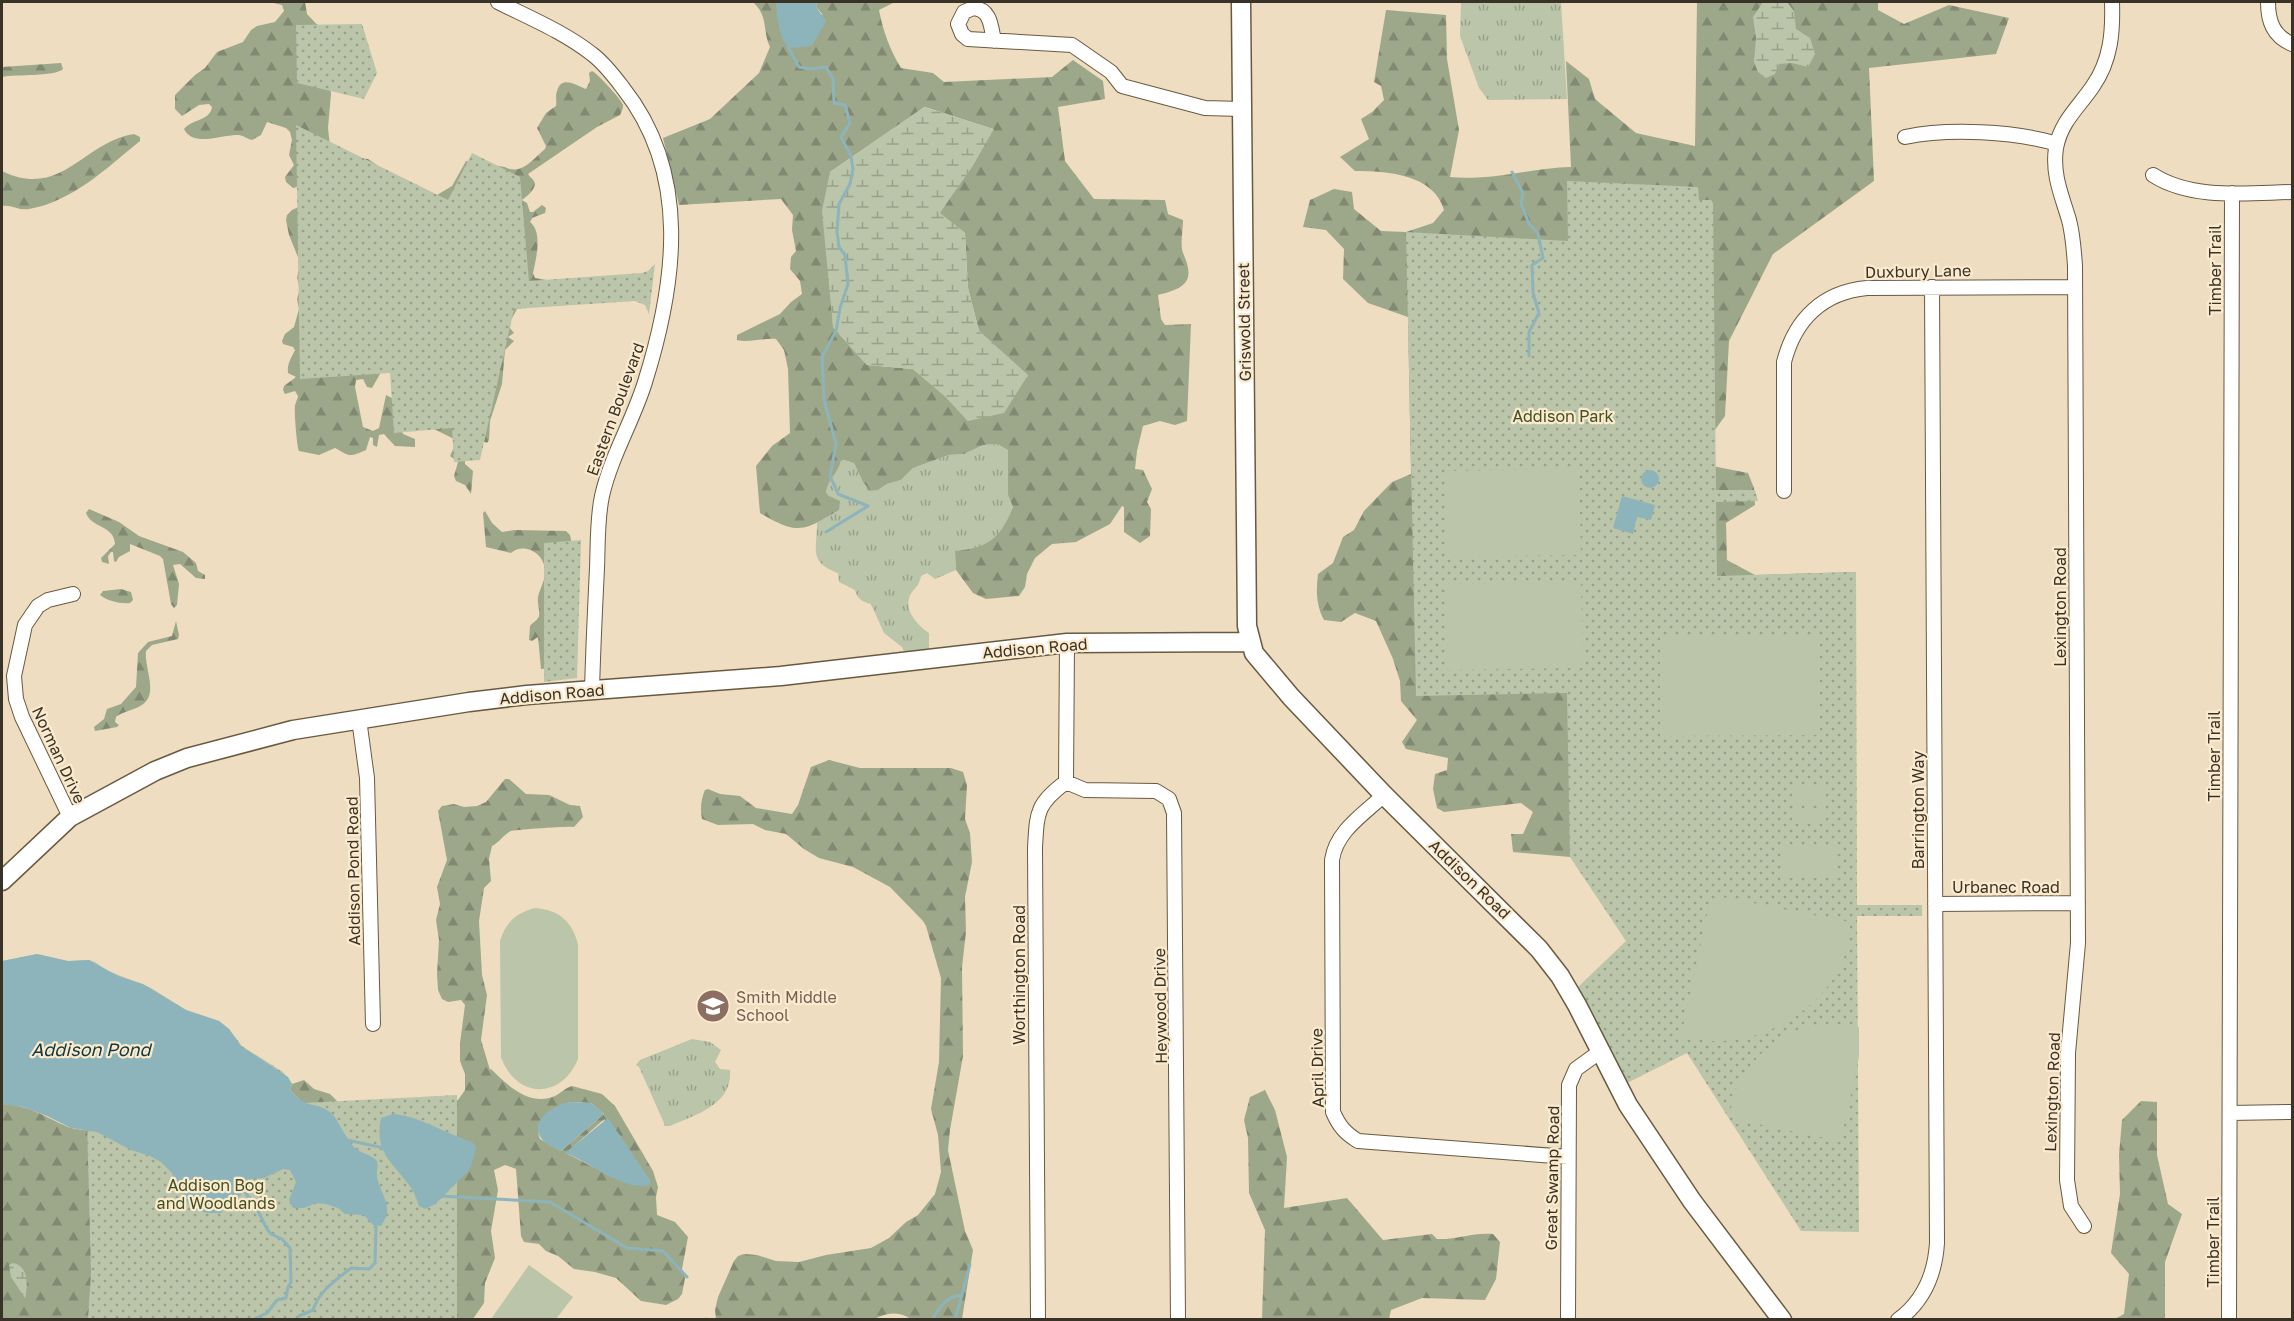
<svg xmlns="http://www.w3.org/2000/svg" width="2294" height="1321" font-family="'Golos Text',sans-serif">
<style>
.grass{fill:url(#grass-tufts)}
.forest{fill:url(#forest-firs);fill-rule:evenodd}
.wetland{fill:url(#wetland-marsh)}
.park{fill:url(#park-dots)}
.pitch{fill:#bbc5a9}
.water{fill:#8db4ba}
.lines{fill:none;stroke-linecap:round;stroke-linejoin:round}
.stream{stroke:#8db4ba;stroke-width:3}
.minor-casing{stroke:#685a40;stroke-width:16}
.major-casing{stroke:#685a40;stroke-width:21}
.minor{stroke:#fff;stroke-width:14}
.major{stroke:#fff;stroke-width:18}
.labels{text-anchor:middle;stroke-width:4.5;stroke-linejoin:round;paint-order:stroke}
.street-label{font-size:16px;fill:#393327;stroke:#fbeacd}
.park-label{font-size:16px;fill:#425122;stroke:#fbeacd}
.education-label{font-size:16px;fill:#785e54;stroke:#fbeacd;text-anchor:start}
.water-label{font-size:18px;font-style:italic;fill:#12383e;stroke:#fbeacd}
</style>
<defs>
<pattern id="grass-tufts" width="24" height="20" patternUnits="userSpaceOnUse" patternTransform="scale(1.5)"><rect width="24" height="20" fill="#bbc5a9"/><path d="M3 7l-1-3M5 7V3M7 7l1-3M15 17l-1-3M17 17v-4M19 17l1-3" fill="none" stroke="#99a18a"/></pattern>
<pattern id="forest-firs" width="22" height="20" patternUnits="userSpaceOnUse" patternTransform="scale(1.5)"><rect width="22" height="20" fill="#9da88b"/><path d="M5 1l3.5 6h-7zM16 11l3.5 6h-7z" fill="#818972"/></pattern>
<pattern id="wetland-marsh" width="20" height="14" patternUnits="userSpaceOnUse" patternTransform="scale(1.5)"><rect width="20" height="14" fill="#bbc5a9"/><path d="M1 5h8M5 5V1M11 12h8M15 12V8" fill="none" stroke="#99a18a"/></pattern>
<pattern id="park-dots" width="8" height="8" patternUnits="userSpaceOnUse" patternTransform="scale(1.5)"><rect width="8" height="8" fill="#bbc5a9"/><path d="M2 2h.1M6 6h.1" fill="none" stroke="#99a18a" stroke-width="1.8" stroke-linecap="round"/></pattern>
</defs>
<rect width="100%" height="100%" fill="#eeddc0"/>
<path class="grass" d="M1461,2H1561L1567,99L1488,100L1479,88L1460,36Z
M997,444L1008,450V495L1013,507C1000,540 990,548 955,551L956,570L935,579L927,573L921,576C919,585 917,586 912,592C901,608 917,625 929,633V652L905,654L902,647L884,633L871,604C863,602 857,599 855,590L839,582L838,573C808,562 817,550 817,523L839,510L826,492C828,480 838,473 841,461L844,460L854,463L863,482L870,491L878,490L887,484L901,480L913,468L949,455L964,454L983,445Z
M692,1039L710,1042L721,1050L715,1062L720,1069L730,1070C733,1105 695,1115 670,1126H664V1123L639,1067L636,1065L640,1060Z"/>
<path class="forest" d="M269,2H305L307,14L326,34L331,94L328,128L331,156L380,374L372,388L367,387L363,379L356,380L355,387L363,427L373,431L379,428L386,395L392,398L403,434L415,439V447L395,446L384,434L379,435L377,447L373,445V438L370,437L366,450C348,458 350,456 335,448L319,455L299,451C297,448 294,411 295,406C295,404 298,398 298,396L295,391L285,394L283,390L284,386L296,377L288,373C287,363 291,359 295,350L293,347L283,344L282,341L285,334L294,327L299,309L297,299L300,288L297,278L300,262L289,235L286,220L287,215L292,210L303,205L306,185L293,188L286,182L285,177L294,165L289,155L292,140L290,132L286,128L267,122L261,135L252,140C247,139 243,135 238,135C223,134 193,148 184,129C192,119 210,121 212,107L209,104L199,105L182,116L175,109V95L195,75L205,68L217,52L243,42L251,30L257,26L275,22L284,11L282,5Z
M753,2H776V4L823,15L816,7L817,2H895L879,10C883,31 890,50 901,68L933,73L944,82L1052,77L1073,60L1103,81L1105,99L1058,107L1065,161L1094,199L1165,200L1168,214L1183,220C1183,229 1180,245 1183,253C1196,282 1185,288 1158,295L1161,319L1165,325L1191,324L1187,421L1175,425L1160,421L1143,426L1137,451L1135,469L1143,470L1152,489L1147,502L1151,509L1150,536L1140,543L1124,532V507L1122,506L1110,524L1076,542L1052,544L1035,558L1027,574L1025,587L1019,596L986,599L973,593L956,570L955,551C988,548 1000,539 1013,507L1008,495V450L997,444L983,445L964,454L949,455L913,468L901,480L887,484L878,490L870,491L863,482L854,463L844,460L841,461C838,473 828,480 826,492L829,496L840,501L839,510C802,532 798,535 760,513L756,466L772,446L790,433L788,369L784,350L776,339C763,338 748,343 737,340V335L780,314L791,302L802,294L800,281L790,269L791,257L796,251L792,230L793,215L781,199L679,205L663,138L710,119L759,73L770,47C762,30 769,17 753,2ZM925,107L993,129L973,165L939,213L965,233L968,288L979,331L1028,376L968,421L946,397L913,369L867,365L833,327L830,172Z
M1697,2H1878V10L1904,24L1949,5L2009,18L1996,54L1869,68L1874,181L1773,254L1729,341L1725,416L1701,449L1702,464L1748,473L1754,488L1755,505L1726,523L1727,560L1755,575L1856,572V625L1577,676L1578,852L1570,857L1513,852L1511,834H1523L1533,812L1521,803L1444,812L1437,808L1433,789L1435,774L1447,770L1448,758L1406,749L1402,742L1417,720L1401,701L1400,681L1393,659L1376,621L1355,613L1341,622L1324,620C1316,605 1316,590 1318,574L1333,563L1343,537L1354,530L1364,511L1392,482L1411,474L1408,317L1368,303L1343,279L1344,249L1326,230L1303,227L1310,200L1334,189L1352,192L1354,209L1381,231L1406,232L1433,223L1444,210C1434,174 1386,171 1355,171L1340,157L1369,139L1361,119L1372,112L1384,100L1381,86L1374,82L1386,10L1446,15L1447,59L1459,130L1450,177C1491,181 1531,168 1571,167L1566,61L1589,79L1595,99L1636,133L1695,146Z
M61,63L63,69C54,77 16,74 2,77V67Z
M592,71C598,74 621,99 623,105C623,109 622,111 620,115L597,127L528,174C529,176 532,178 534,181C538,188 526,197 522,200L527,203L530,212H533L542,205L546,208L545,213L532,218L530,222C543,232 536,259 533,273L535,278L547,280L544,305L517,309L511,320L510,328L514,333L508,337L514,341L505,350L502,384L490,421L489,440L487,443L479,439L465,461V464L473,471L471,494L465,485L456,481L454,476L458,462L450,456L454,447V439L432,428L359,158L368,159L377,165L378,169L405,183L416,184L430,194L437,195L452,186L466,161L505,167C521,176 533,159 545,149L546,146L537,128L546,113L556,106C557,100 555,96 557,91C562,74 578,87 586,89L590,81L589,73Z
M134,134L140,137V141C108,167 72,202 29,209C19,211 11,204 2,206V171C61,200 83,142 134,134Z
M89,509L119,522L139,536L183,552L196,563L198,571L205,575V579L196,578L180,564L173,565L179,584L177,605L174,608L171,604L163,559L160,556L130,544V551L119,557L116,562L114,561L113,552H111L108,556L109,564L102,562L101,558L115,544C114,525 91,528 86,513Z
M485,511L492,523L502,532L515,530L566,531L570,535L573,549L553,668L541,669L538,637L532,641L529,640L530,626C532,623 538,620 539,616C540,610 537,603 538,597C540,588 546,579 545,570C544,553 524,542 511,553L486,547L483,513Z
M121,589L131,592L133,600L130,603C121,604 107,601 100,595L103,591Z
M176,621L179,635L178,639L152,645L146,651C144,668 159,694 142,705C133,711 123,711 116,717L115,722L119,725L117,727L95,731L94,727L104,719L107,709L121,704L136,687L138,653L148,642L172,636Z
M829,760L860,768H951L963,772L967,785L965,819L970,833L972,862L965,897L966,932L962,967L963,1056L950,1130L948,1150L965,1231L973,1250L962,1319H911C898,1311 886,1312 873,1320L716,1319L715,1310L718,1297L734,1261L738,1256L744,1254L757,1255L776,1261L799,1262L826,1255L871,1248L889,1238L906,1222L918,1215L935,1194L941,1172L938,1135L931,1109L939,1062L941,978L926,926L923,921L890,887L853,867L819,858L804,849L786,834L765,830L753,824L718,825L702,819C700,809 701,799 705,790L708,789L720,794L740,796L756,808L792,814L798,805L811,767Z
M505,779H509L526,794L549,795L570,805L580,806L583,817L574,827C569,826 514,830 511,831C504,834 500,842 492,846L489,859L491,881L484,888L479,921L482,975L487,995L481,1040L490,1070L491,1069C507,1085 530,1107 555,1096C561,1093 565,1088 572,1086L602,1094L615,1106L653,1171L658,1187L656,1197L657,1215L675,1222L688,1237L682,1269L685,1278L682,1294L678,1299L666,1305L641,1301L616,1278L595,1272L574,1269L558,1256L546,1251L539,1244L524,1242L521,1236L516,1169L505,1165L494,1170L498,1190L491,1231L495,1258L485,1283L484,1303L473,1319H399L314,1107L301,1102L290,1090L292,1084L304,1080L314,1089L330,1094L338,1102L456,1137L436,1104L458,1100L465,1090V1074L460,1061V1043L465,1005L461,1000L448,1002L442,999L438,990L437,974L439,940L436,920L440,904L437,887L447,860L438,811L442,806L454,804L464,807L477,806L486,802ZM571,1102L591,1103L604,1114L561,1151L540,1139C532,1118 554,1106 571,1102ZM605,1119L593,1167L566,1153L601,1122Z
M1265,1090L1275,1110L1287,1157L1284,1208L1347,1198L1383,1240L1432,1234L1437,1239C1456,1240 1473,1232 1493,1234L1500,1242L1496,1279L1485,1300L1422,1298L1391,1310L1389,1319H1262L1265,1230L1249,1193L1248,1138L1244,1120L1250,1097Z
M2141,1101L2157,1102V1155L2168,1204L2182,1214L2165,1262V1319H2115L2124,1314L2129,1274L2111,1253L2120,1194L2119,1155L2122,1120Z
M2,1104C29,1105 45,1117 68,1127C76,1130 88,1130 97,1132L295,1319H2Z"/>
<path class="wetland" d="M1763,2H1787L1794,11L1796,29L1810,38L1815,54L1808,67L1792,63L1779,64L1775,74L1766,78L1758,72L1754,62L1756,38L1753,17Z
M924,107L994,129L973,165L940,213L965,233L968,288L979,331L1028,375L1004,413L968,421L946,397L913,369L867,365L833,327L822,211L830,172Z
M13,1263C29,1266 28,1286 25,1298L11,1277L9,1265Z"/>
<path class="park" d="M362,24L377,73L364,99L297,83L296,25Z
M296,125L448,200L472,153L520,177L529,281L642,273L648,271L655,264L649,314L645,305L635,301L514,309L480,460L454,462L452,428L394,433L390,373L300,379Z
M1567,181L1698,187L1699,200H1713L1716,490H1755L1758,501L1716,502L1717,576L1856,572L1857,905H1922V916H1857L1859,1232L1801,1231L1687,1053L1627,1083L1578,987L1626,941L1570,857L1567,693L1416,696L1406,232L1568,241Z
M581,540L577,678L544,682V543Z
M37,954L68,961L89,960L95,962L106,970L151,988L186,1010L219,1021L229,1029L242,1046L283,1072L292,1084L290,1090L303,1103L457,1095V1319H88L91,1273L87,1121L2,961Z"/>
<path class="pitch" d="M1579,469L1581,555L1446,557L1445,471Z
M1581,582L1583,668L1448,670L1447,584Z
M1660,635H1820V735L1660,736Z
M1826,786V802L1792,803V787Z
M1792,808H1826V824H1792Z
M1782,847H1836V878H1783Z
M1717,896L1850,922C1852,988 1784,1038 1723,1041C1709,1042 1695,1039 1681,1036L1710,901Z
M535,908C559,910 572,921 578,944V1059C561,1100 516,1099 501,1057L500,941C506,922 516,913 535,908Z
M1837,1024L1859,1027V1057L1842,1135L1835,1140L1737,1120L1731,1107L1737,1086L1758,1056L1783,1037L1799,1029L1822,1025Z
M529,1265L573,1297L556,1319H491Z"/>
<path class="water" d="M776,2H817L816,7L826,21L812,46L791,48C778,41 777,15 776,2Z
M1641 479a9 9 0 1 1 18 0a9 9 0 1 1-18 0Z
M1622,496L1655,505L1651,520L1637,517L1633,534L1613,528Z
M37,954L68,961L89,960L118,976L143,984L186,1010L219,1021L229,1029L241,1046L288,1077L292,1084L290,1090C306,1110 315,1101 330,1112C339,1120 345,1138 354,1147C361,1154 371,1154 377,1161C379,1167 375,1174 378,1181C383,1198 394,1208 381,1226L373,1225L364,1215L345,1214L338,1208L326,1204L316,1203L304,1208H293L289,1200L296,1182L290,1170L283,1169L264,1178L251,1179L246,1183L241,1195L229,1203L221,1213H207L192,1209L176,1186L172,1173L161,1162L150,1156L131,1150L97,1132L71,1128L47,1116L23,1107L2,1104V961Z
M571,1102L591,1103L604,1114L561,1151C521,1136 538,1109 571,1102Z
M393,1114C420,1116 446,1134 472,1142L476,1147C471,1173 468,1171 451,1188C442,1197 438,1204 425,1209L419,1206C417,1200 415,1194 412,1189C393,1162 374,1154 381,1118Z
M608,1118L650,1180V1185C623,1192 589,1161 565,1153Z"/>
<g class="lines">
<path class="stream" d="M788,47L799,67L810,69L826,67L833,79L834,103L845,105L850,123L841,137L851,156L853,169L850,184L839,204L837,232L839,247L845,255L848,284L840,308L836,331L822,357L824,400L836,444L830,476L838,494L868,506L826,532
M1512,172L1523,193L1521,203L1529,224L1538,233L1543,258L1532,265L1533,293L1539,313L1529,332V356
M347,1140L384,1148
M242,1188L256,1207L267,1229L271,1234L282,1239L290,1248L291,1282L288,1287L286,1298L277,1300L267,1313L252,1320
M440,1196L550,1202L627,1248L663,1251L687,1277
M706,1319L707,1320
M298,1320L299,1316L313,1310C319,1291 336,1280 351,1268L369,1269L375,1263L376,1226
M932,1320C940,1306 946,1297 962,1295L970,1264
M955,1320L962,1295"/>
<g class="minor-casing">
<path id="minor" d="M498,2C530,18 564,32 592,54C604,63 614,76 623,88C691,174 676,283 645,382C633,421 611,456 602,496C597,519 598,545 597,568C595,609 593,650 592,691
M2268,2C2268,21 2273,36 2292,44
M994,41C991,27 991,9 973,8L964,12L958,24L962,34L968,39L1072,45L1111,72L1122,86L1205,108L1241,109
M1905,137C1948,128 2015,131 2057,144
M2153,175C2192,200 2247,193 2292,192
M1784,491V362C1795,319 1823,292 1867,288L2075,287
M359,719L367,778L373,1024
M1066,782L1085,790L1156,791L1169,799L1174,813L1178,1320
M1384,795C1364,814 1336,831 1332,860L1333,1112C1339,1126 1345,1133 1358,1141L1568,1157
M70,817L22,717L16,699L14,676L25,625L38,606L48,600L73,594
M1935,904L2078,903
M2230,1113L2292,1112
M2084,1226L2071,1206L2067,1180L2068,1053L2078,943L2075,266C2074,251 2073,235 2069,220C2062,196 2052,175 2056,148C2061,121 2079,107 2093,86C2111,60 2113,32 2112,2
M1038,1320L1035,848C1037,813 1036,804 1066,782L1067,643
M1568,1320L1569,1085L1576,1069L1601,1051
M1898,1320C1924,1301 1935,1274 1937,1243L1932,287
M2229,1320L2232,193"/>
</g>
<g class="major-casing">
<path id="major" d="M1241,2L1247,626L1254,653L1291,697L1384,795L1539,949L1560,976L1577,1005L1628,1105L1692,1201L1782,1320
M2,881L70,817L155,771L187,758L293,730L469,702L527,695L781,676L1067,643L1250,642"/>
</g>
<use href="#minor" class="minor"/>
<use href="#major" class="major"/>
</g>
<defs>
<g id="school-disc" transform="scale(1.725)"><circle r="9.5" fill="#8d6e63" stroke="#fbeacd"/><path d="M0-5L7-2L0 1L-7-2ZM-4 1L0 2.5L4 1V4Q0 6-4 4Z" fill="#fff"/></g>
</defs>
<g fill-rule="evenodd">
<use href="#school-disc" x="713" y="1006"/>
</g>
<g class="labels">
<g class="street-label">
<text transform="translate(2215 270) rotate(-90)" y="6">Timber Trail</text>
<text transform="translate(1918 271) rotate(-1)" y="6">Duxbury Lane</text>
<text transform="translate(1244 322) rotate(-91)" y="6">Griswold Street</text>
<text transform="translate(615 409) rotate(-70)" y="6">Eastern Boulevard</text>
<text transform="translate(2060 607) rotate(-90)" y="6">Lexington Road</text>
<text transform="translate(1035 648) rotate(-5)" y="6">Addison Road</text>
<text transform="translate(552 694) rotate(-5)" y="6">Addison Road</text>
<text transform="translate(59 755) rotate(65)" y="6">Norman Drive</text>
<text transform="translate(2214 756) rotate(-90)" y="6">Timber Trail</text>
<text transform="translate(1918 810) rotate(-90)" y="6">Barrington Way</text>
<text transform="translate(353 871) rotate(-91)" y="6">Addison Pond Road</text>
<text transform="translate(1470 879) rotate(44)" y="6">Addison Road</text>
<text x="2006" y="893">Urbanec Road</text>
<text transform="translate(1019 975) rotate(-90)" y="6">Worthington Road</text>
<text transform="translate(1160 1006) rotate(-91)" y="6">Heywood Drive</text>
<text transform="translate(1317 1068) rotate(-91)" y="6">April Drive</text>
<text transform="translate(2052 1092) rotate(-88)" y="6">Lexington Road</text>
<text transform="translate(1552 1178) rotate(-89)" y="6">Great Swamp Road</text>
<text transform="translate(2213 1242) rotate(-90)" y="6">Timber Trail</text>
</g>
<g class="park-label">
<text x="1563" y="422">Addison Park</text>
<text x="216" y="1191">Addison Bog<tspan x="216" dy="18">and Woodlands</tspan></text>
</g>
<g class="education-label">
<text x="736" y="1003">Smith Middle<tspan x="736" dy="18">School</tspan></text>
</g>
<g class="water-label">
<text x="91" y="1056">Addison Pond</text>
</g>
</g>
<rect width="2294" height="1321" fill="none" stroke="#393327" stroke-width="6"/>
</svg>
